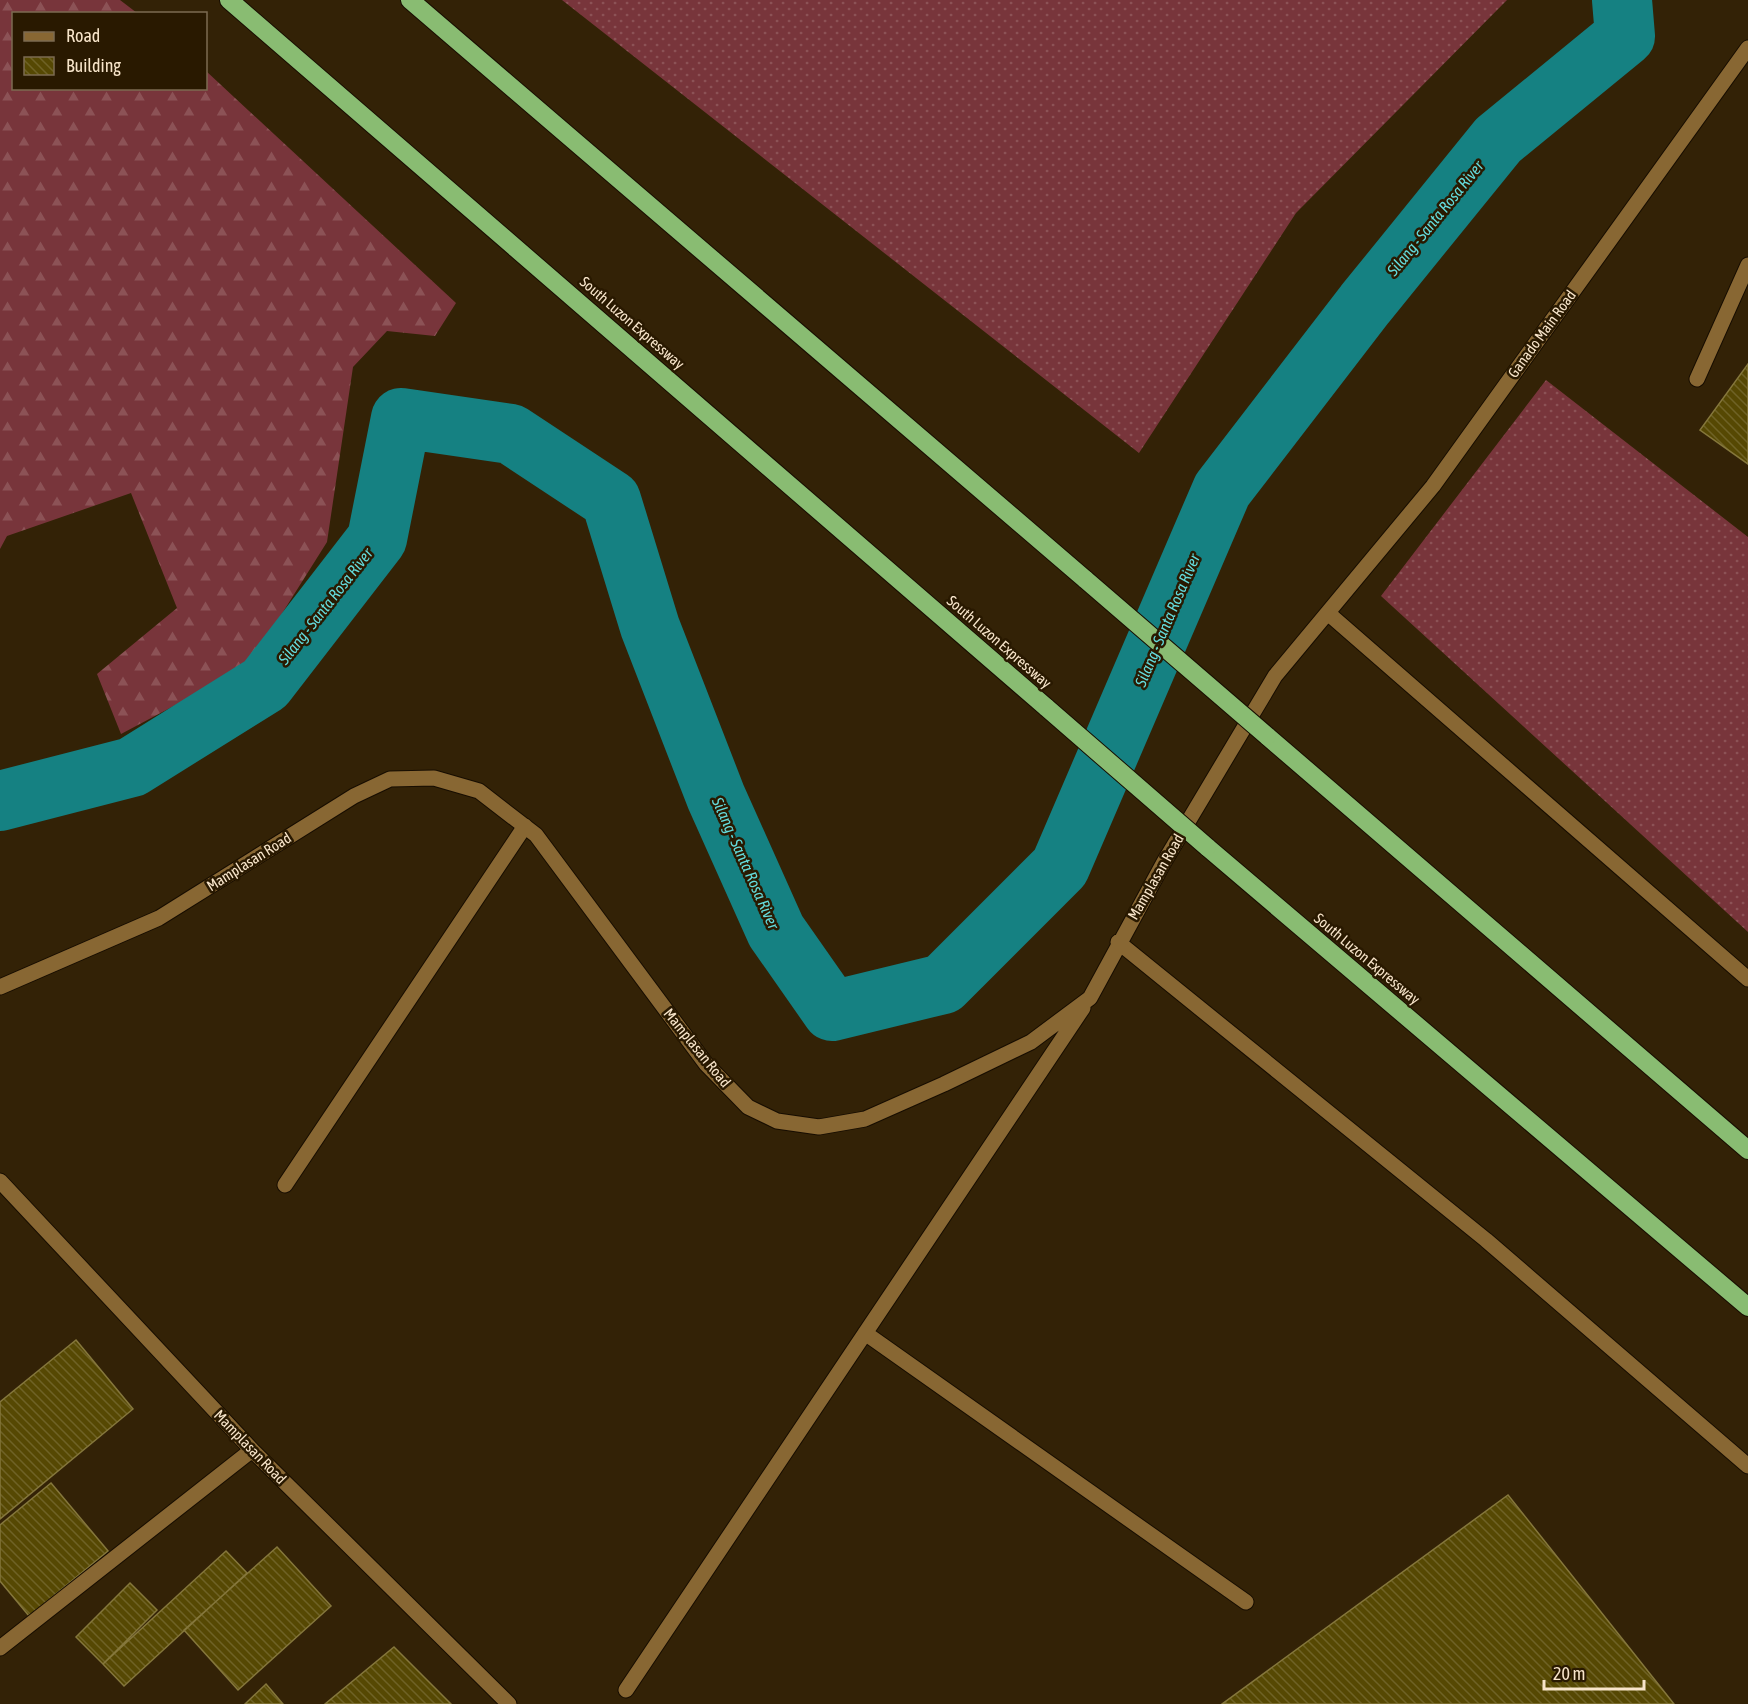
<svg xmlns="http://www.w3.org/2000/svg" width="1748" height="1704" font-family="'Asap Condensed',sans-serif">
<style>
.grass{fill:url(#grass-dots)}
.forest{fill:url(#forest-firs)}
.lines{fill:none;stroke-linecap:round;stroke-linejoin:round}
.river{stroke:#158182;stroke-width:60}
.building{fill:url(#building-back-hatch);stroke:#85773c;stroke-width:1.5}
.minor-casing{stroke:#170d01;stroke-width:17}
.highway-casing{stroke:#170d01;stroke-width:20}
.minor{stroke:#886733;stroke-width:15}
.highway{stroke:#89bc72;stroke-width:18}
.highway-bridge-casing{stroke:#170d01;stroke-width:20;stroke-linecap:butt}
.highway-bridge{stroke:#89bc72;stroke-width:18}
.labels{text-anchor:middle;stroke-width:5;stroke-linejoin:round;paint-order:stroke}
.street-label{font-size:15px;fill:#f8e5ca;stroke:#291900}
.water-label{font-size:16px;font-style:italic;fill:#64dbdc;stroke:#291900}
</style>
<defs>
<pattern id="grass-dots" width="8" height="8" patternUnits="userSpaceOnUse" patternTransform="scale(1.5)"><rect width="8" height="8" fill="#78353b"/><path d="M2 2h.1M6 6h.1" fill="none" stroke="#8c5256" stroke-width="1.8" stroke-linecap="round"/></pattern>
<pattern id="forest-firs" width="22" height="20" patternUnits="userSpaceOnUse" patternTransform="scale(1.5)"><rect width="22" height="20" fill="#78353b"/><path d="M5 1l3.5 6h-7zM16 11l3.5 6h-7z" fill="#8c5256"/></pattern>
<pattern id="building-back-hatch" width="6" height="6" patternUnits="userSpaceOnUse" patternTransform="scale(1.5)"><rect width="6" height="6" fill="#564803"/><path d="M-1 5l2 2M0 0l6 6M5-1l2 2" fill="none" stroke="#6f6226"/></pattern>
</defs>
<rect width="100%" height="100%" fill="#332206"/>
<path class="grass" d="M562,0H1507L1296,213L1139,453Z
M1546,380L1748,537V932L1381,596Z"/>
<path class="forest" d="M0,0H120L137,13L14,14V88H206V71L456,303L435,336L387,331L353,367L327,542L249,666L121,734L97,674L177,608L131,493L7,536L0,549Z"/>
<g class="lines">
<path class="river" d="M0,801L132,767L265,684L377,539L401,418L511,434L611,500L650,627L716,797L776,931L832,1011L943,984L1060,867L1222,490L1365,304L1498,140L1625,36L1622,0"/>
</g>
<path class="building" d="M1748,364V464L1700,430Z
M76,1340L133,1409L0,1519V1402Z
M51,1483L108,1551L29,1616L0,1581V1525Z
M1508,1495L1674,1704H1222Z
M277,1547L331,1606L238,1690L184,1630Z
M226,1551L247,1573L124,1686L103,1664Z
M130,1583L157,1610L103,1664L76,1637Z
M394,1647L451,1704H325Z
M266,1684L283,1704H245Z"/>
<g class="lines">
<g class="minor-casing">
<path id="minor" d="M1697,379L1748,265
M1329,614L1748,979
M1118,942L1486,1240L1748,1466
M0,987L159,918L354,796L390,779L434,778L479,791L536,835L706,1064L748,1107L777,1121L819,1127L865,1119L944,1084L1031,1042L1090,998L1164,862L1275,676L1433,486L1748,48
M0,1181L252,1450L509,1704
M285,1185L525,826
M865,1333L1246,1602
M0,1648L252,1450
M626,1690L1083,1008"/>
</g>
<g class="highway-casing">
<path id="highway" d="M229,0L1047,708
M410,0L1086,580
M1267,736L1748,1150
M1207,847L1748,1307"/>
</g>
<use href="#minor" class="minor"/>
<use href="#highway" class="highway"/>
<g class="highway-bridge-casing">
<path id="highway-bridge" d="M1086,580L1267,736
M1047,708L1207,847"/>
</g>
<use href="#highway-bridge" class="highway-bridge"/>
</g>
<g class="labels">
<g class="street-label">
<text transform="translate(632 323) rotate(41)" y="5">South Luzon Expressway</text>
<text transform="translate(1542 334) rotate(-54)" y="5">Ganado Main Road</text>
<text transform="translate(999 642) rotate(41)" y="5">South Luzon Expressway</text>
<text transform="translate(249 862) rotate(-32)" y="5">Mamplasan Road</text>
<text transform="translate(1156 877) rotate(-60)" y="5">Mamplasan Road</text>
<text transform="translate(1367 959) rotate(40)" y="5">South Luzon Expressway</text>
<text transform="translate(697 1048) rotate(51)" y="5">Mamplasan Road</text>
<text transform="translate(250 1447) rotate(46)" y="5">Mamplasan Road</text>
</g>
<g class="water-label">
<text transform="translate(1435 218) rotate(-51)" y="6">Silang - Santa Rosa River</text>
<text transform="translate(325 606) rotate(-52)" y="6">Silang - Santa Rosa River</text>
<text transform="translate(1167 620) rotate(-67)" y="6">Silang - Santa Rosa River</text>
<text transform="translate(746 863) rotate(66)" y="6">Silang - Santa Rosa River</text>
</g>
</g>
<rect x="12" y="12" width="195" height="78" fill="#291900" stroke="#7c6b51" stroke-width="1.5"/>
<rect x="24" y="32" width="30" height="9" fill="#886733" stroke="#7c6b51" stroke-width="1.5"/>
<text x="66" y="42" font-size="18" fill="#f8e5ca">Road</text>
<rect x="24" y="57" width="30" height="18" fill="url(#building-back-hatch)" stroke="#7c6b51" stroke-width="1.5"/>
<text x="66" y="72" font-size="18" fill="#f8e5ca">Building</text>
<path d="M1544 1680v9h100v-9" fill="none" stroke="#f8e5ca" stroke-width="3"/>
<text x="1553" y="1680" font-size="18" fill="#f8e5ca" stroke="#291900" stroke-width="4.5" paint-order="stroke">20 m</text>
</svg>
